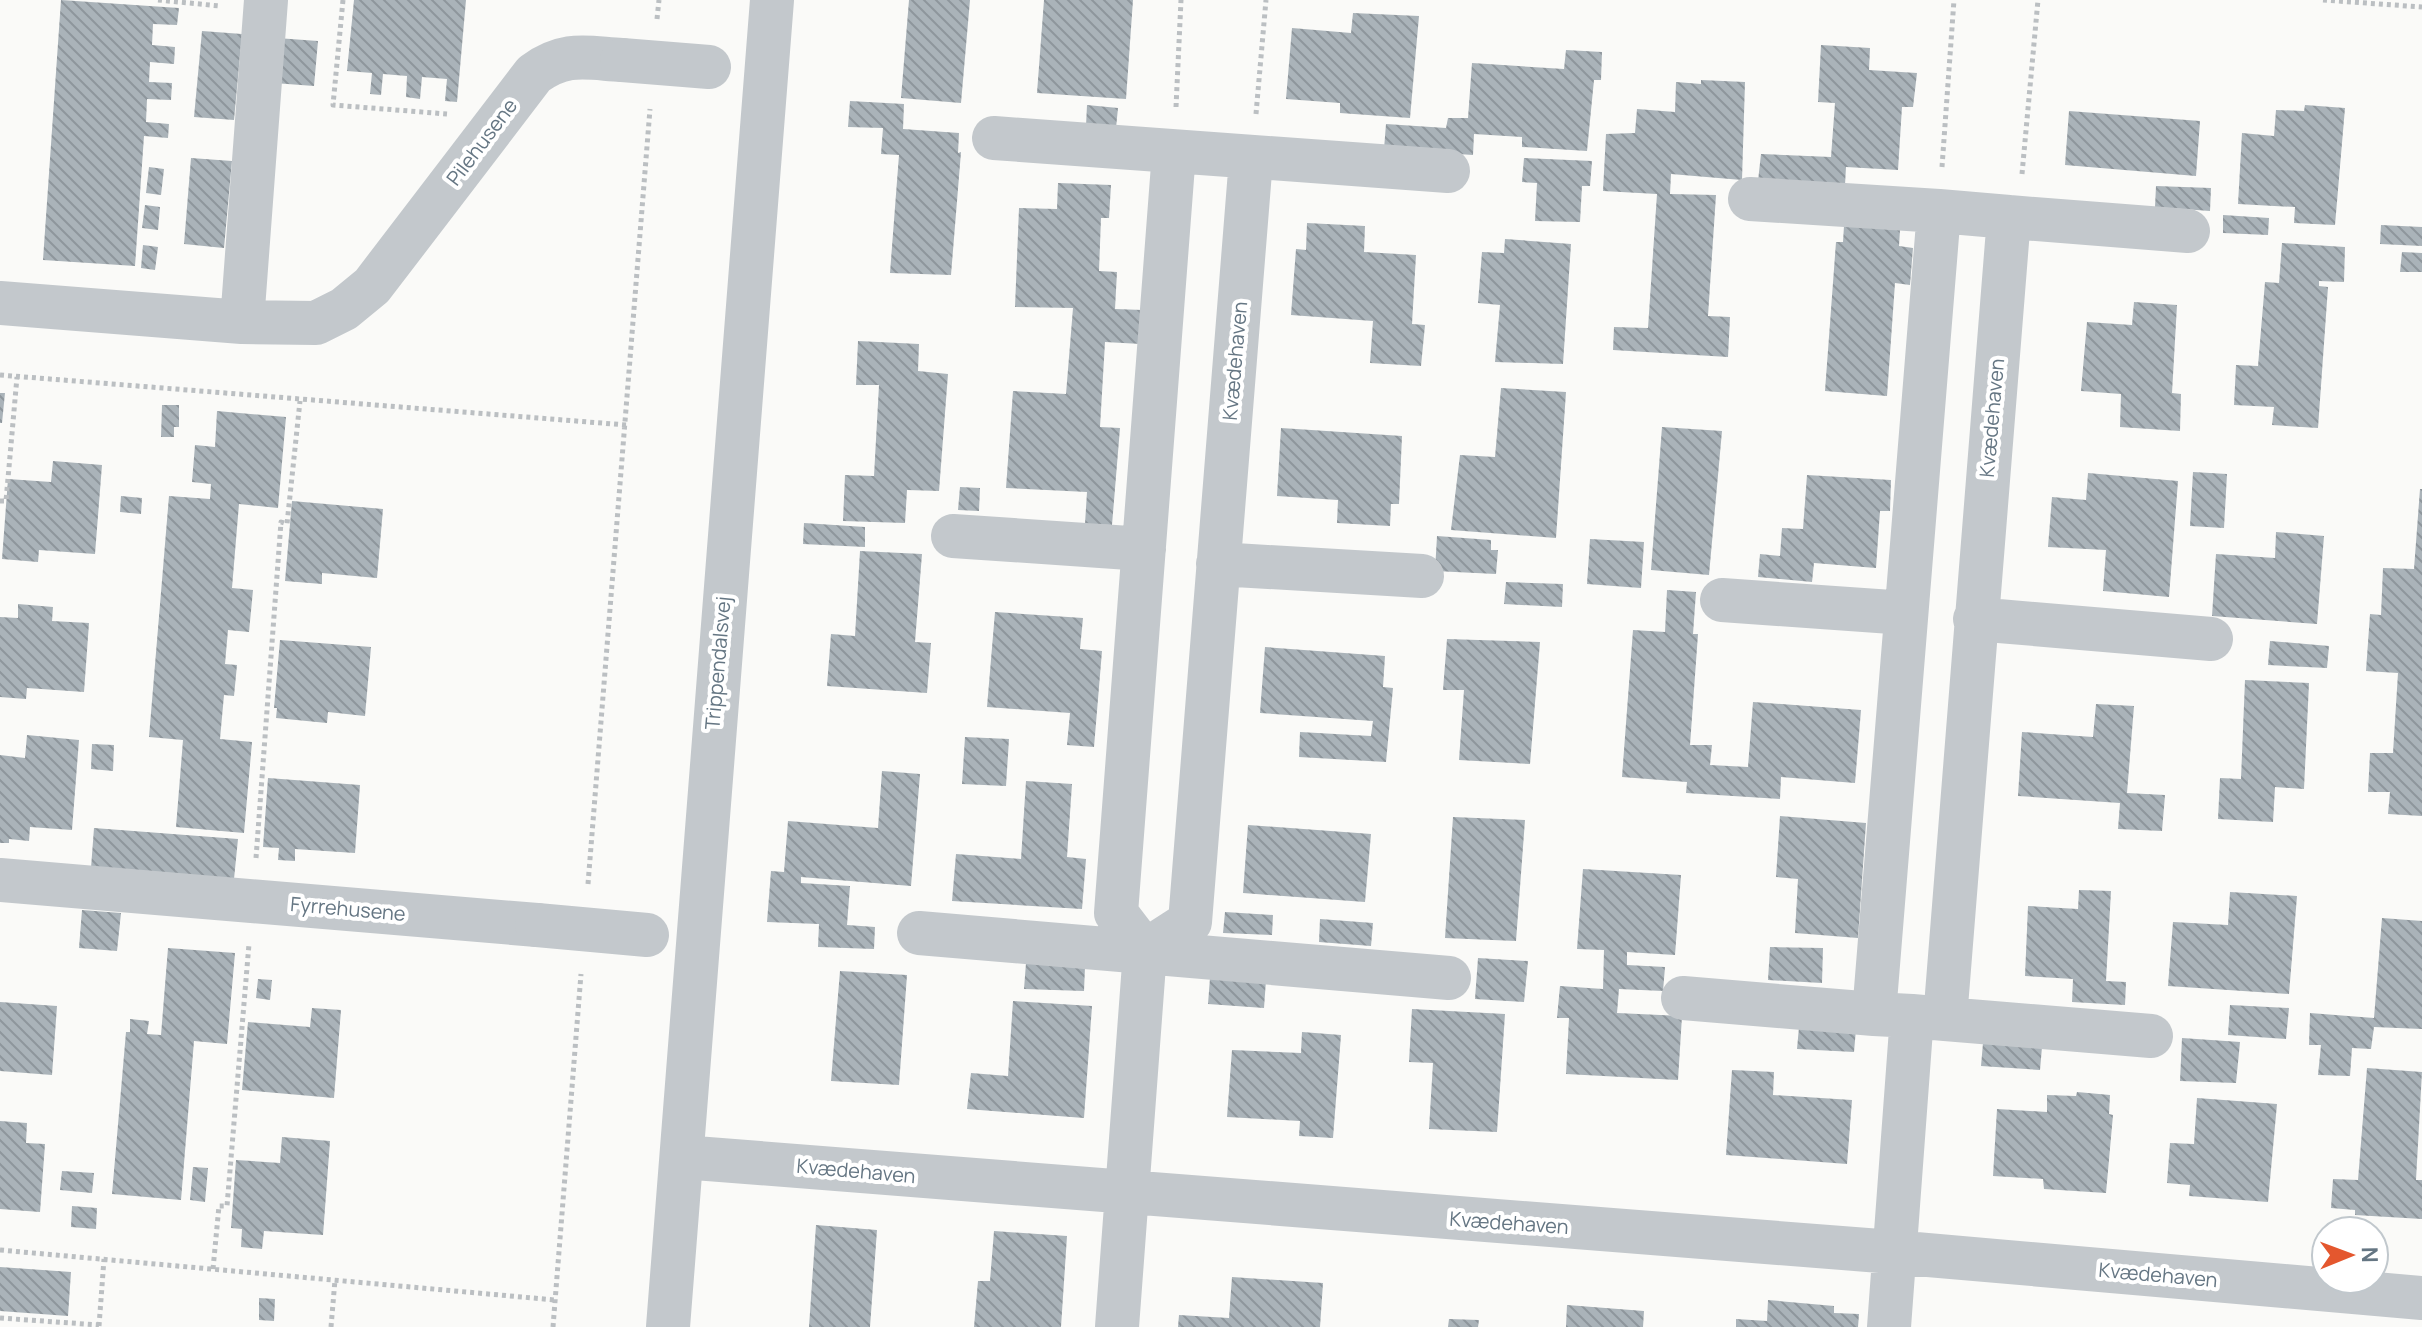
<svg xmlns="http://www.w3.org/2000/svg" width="2422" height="1327" font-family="Manrope,sans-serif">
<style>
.building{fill:url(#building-back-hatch)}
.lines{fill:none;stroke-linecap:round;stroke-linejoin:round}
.path{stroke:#bbbfc2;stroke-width:5;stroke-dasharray:4 4;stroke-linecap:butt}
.minor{stroke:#c3c8cc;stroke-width:44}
.minor-bridge{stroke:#c3c8cc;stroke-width:44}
.labels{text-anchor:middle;stroke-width:8;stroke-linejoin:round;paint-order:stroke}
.street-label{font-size:20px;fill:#657683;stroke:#fff}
</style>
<defs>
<pattern id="building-back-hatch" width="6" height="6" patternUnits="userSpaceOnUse" patternTransform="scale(2)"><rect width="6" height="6" fill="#aab3b9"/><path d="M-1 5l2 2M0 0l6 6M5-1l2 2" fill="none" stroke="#8e969c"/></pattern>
</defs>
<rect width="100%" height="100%" fill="#fafaf8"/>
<path class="building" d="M61,0L179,8L177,25L153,24L152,45L175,47L174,64L150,62L149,82L172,83L171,100L147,99L146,122L169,124L168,138L144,136L135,266L43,260Z
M354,0H466L457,102L445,101L447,79L422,77L420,99L406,97L407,76L383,74L381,95L370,94L372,73L347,71Z
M909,0H970L961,103L901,98Z
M1044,0H1133L1126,99L1037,93Z
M1353,13L1419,16L1410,118L1340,113V103L1286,99L1292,28L1351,33Z
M202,31L242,34L234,120L194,117Z
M277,38L318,41L314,86L274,83Z
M1821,45L1870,48L1869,70L1917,73L1913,107H1902L1898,170L1846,167L1845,185L1758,181L1761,154L1831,157L1835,103L1818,102Z
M1566,50L1602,52L1601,80H1594L1587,151L1522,147V137L1474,134L1473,155L1384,149L1386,124L1446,128L1448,118H1468L1472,63L1564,69Z
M1701,80L1745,82L1742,180L1671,174L1670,194L1716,195L1708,316L1730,317L1728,357L1613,350L1614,327L1648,328L1657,194L1603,191L1606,134L1635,133L1637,109L1675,112L1676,82L1701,84Z
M850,101L904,104L903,129L959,133L958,153L961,152L951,275L890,273L899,155L881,154L883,128L848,127Z
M1087,105L1118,108L1116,128L1086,126Z
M2305,105L2345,108L2335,225L2294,223L2295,207L2238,204L2242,133L2274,136L2276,110L2304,111Z
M2069,111L2200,121L2196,176L2065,165Z
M191,158L232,161L224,248L184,244Z
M1524,158L1592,161L1590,186H1582L1580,222L1535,221L1537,183L1522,182Z
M149,167L164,169L161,195L146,193Z
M1058,183L1111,185L1109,218H1101L1099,271L1117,272L1115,309L1143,310L1141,344L1105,342L1100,427L1120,428L1112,525L1085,524L1087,492L1006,488L1013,391L1066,394L1073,308L1015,307L1019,208L1057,209Z
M2156,186L2211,188L2210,211L2155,207Z
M145,205L160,207L158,230L142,228Z
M2223,215L2269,218L2268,235L2223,233Z
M1307,223L1365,226L1364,252L1416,255L1412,324L1425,325L1421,366L1370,363L1373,321L1291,315L1296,249L1306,250Z
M2381,225L2422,227V246L2380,244Z
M1844,226L1900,230L1899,246L1913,248L1910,285L1895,283L1887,396L1825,391L1836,242H1843Z
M1505,239L1571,244L1563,364L1495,362L1500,305L1478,303L1482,252L1504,253Z
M2282,243L2345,247L2344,282L2319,281V286L2328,287L2318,428L2272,425L2274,407L2234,405L2236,365L2258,366L2265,282L2279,283Z
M143,245L158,247L155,270L141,268Z
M2402,252L2422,253V272H2400Z
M2134,302L2177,305L2172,393L2181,394L2180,431L2120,427L2121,394L2081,391L2087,322L2132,325Z
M858,341L919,344L918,371L948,374L939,491L907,490L905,523L843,521L845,475L874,476L879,385H856Z
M1501,388L1566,392L1556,538L1451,530L1460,455L1495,457Z
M0,393H5L2,423H0Z
M162,405H179V427H174V437H161Z
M217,411L286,417L278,508L239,504L232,588L253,590L249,632L228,630L225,664L237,665L234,696L224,695L220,739L252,742L244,833L176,827L183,740L149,737L169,496L210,499L211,484L192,482L195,445L215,447Z
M1662,427L1722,431L1709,575L1651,570Z
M1281,428L1402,436L1399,504H1391L1390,526L1337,523L1338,500L1277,496Z
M53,461L102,465L95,554L39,550L38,562L2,559L8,479L51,482Z
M2193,472L2227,474L2224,528L2190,526Z
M2088,473L2178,481L2169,597L2103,591L2106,550L2048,547L2052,497L2086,500Z
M1807,475L1891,480L1890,511H1880L1876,568L1814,563L1812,582L1758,577L1760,554L1780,556L1782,528L1803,529Z
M960,487L980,488L979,511L958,510Z
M2420,489H2422V816L2388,814L2390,792H2368L2370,753H2393L2398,673L2366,671L2370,614L2381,615L2383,568L2414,569Z
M121,496L142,498L141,514L120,512Z
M292,501L383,509L377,578L322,573V584L285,581Z
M804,523L865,527V547L803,544Z
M2276,532L2324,536L2317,624L2212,616L2216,554L2275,558Z
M1437,536L1491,540V550H1498L1496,574L1435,571Z
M1590,539L1644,542L1641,588L1587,584Z
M860,551L922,554L915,642L931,643L927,693L827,686L831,634L855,636Z
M1506,582L1563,584L1562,607L1504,604Z
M1667,590L1696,592L1693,634H1698L1690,745H1712L1710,765L1748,767L1753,702L1861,710L1855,783L1781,777L1780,799L1686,793L1687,782L1622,777L1633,630L1665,632Z
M18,604L53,607L52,621L89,623L84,692L27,688L26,699L0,697V617L18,618Z
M995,612L1083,618L1080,649L1102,651L1094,747L1067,745L1070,713L987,707Z
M1447,639L1540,642L1530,764L1459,760L1464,690H1443Z
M280,640L371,647L365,716L328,712L327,723L276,718L277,708H274Z
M2270,641L2329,646L2327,668L2268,665Z
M1265,647L1385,656L1383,687L1393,688L1386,762L1299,757L1300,732L1371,736L1373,721L1260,713Z
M2245,680L2309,683L2304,789L2275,787L2273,822L2218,819L2220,778L2241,779Z
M2096,704L2134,706L2127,793L2165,795L2162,831L2118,829L2120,803L2018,796L2022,732L2093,737Z
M27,735L79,740L72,830L30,827L29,841L9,839V843H0V755L25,758Z
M965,737L1009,739L1006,786L962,784Z
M92,744L114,745L113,771L91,769Z
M882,771L920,774L911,886L801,877V883L850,886L847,925L875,927L874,949L818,947L819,924L767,922L771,871L784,872L788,821L878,828Z
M268,778L360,785L355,853L295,849V861L278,860L279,848L263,847Z
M1026,781L1072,784L1067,857L1086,859L1082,909L952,901L956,854L1021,859Z
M1780,816L1866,823L1858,938L1795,933L1798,879L1776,877Z
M1453,817L1525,820L1516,941L1445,938Z
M1248,825L1371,834L1365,902L1243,893Z
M94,828L238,839L234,879L91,868Z
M1583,869L1681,875L1675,955L1627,952V965L1665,967L1663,991L1619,989L1617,1013L1682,1016L1678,1080L1566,1074L1569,1018H1557L1560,986L1603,989L1604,950L1577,949Z
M2079,890L2111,891L2106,981L2126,982L2125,1005L2072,1002L2073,979L2025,976L2028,906L2078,909Z
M2230,892L2297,896L2289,994L2168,986L2173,922L2228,925Z
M82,910L121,913L117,951L79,948Z
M1225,912L1273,915L1272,935L1223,933Z
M2382,918L2422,921V1029L2374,1027L2371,1049L2352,1048L2350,1076L2318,1075L2321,1045H2309L2310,1013L2374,1018Z
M1320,919L1373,923L1371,946L1319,942Z
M1770,947L1823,948L1822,983L1768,980Z
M168,948L235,953L227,1044L194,1041L181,1200L112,1194L126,1032H130V1019L149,1021L147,1034L161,1035Z
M1478,958L1528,961L1524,1002L1475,999Z
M1026,963L1085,967L1084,991L1024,989Z
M840,971L907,975L899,1085L831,1081Z
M1210,978L1266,980L1264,1008L1208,1004Z
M258,979L272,980L270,1000L256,998Z
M1013,1001L1092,1006L1084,1118L967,1109L971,1073L1008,1076Z
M0,1002L57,1006L52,1075L0,1071Z
M2230,1005L2289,1008L2286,1039L2228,1035Z
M312,1008L341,1010L334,1098L242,1090L248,1022L310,1027Z
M1412,1009L1505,1014L1497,1132L1429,1129L1433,1063L1409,1062Z
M1799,1027L1856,1029L1854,1052L1797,1049Z
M1302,1032L1341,1035L1333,1138L1299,1136L1300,1121L1227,1117L1232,1050L1301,1053Z
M2182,1038L2240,1042L2236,1083L2180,1081Z
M1983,1043L2042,1047L2040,1070L1981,1066Z
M2367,1068L2422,1072L2416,1180H2422V1219L2355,1215V1210L2331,1208L2333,1179L2358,1180Z
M1732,1070L1774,1072L1773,1095L1852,1100L1847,1164L1726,1155Z
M2077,1092L2110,1095L2109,1114L2113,1115L2106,1193L2044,1189L2043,1179L1993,1176L1997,1109L2047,1112V1095L2076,1096Z
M2197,1098L2277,1104L2268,1202L2189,1196L2190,1185L2167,1183L2170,1143L2194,1144Z
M0,1121L27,1123L26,1143L45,1144L40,1212L0,1209Z
M282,1137L330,1141L323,1235L264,1231L262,1249L241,1247L242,1229L231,1228L236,1160L280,1163Z
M193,1167L208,1168L205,1202L190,1200Z
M62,1171L94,1173L92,1193L60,1190Z
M72,1206L97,1208L96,1229L71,1227Z
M816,1225L877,1230L870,1327H809Z
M994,1231L1067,1236L1061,1327H974L978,1281H990Z
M0,1267L71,1272L68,1316L0,1311Z
M1232,1277L1323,1283L1320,1327H1178L1179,1315L1229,1318Z
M259,1298L275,1299L274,1321L259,1320Z
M1768,1300L1834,1306V1313L1859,1314L1858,1327H1736V1319L1767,1321Z
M1567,1305L1644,1311L1643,1327H1566Z
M1449,1319L1479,1320L1478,1327H1448Z"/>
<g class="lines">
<path class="path" d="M158,0L220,6
M343,0L333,105L447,114
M2323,0L2422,7
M657,19L659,0
M1176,107L1181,0
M1256,114L1266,0
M1942,167L1954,0
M2022,174L2038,0
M0,375L626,425
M0,501H6L17,377
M256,858L281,522L287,524L300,401
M588,884L650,109
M0,1250L555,1300
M213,1269L219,1206H227L249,944
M0,1318L99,1325
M99,1326L104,1259
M331,1327L335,1280
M553,1327L581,974"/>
<path class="minor" d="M994,138L1448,171
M1750,199L1939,211
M2009,217L2188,231
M0,303L242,322L316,323L344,309L372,286L534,74C566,51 586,58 622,60
M242,322L266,0
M953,536L1144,549
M1218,564L1422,576
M1722,600L1906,613
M1975,619L2211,639
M0,880L537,925
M919,933L1449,978
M1145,951L1116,913L1174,152
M1683,998L1874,1014
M1945,1019L2151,1036
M682,1157L1893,1252L2422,1298
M668,1327L772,0
M1117,1327L1145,951L1190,922L1251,159
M1889,1327L1912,1016L1945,1019L2009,217L1939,211L1874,1014L1912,1016"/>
<path class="minor-bridge" d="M622,60L709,67
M537,925L647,935"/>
</g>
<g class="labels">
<g class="street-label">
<text transform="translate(482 142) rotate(-53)" y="7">Pilehusene</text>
<text transform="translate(1235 361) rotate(-85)" y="7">Kvædehaven</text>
<text transform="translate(1992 418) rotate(-85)" y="7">Kvædehaven</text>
<text transform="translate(718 663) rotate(-85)" y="7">Trippendalsvej</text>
<text transform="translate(348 909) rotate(5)" y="7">Fyrrehusene</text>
<text transform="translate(856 1171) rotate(5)" y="7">Kvædehaven</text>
<text transform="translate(1509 1223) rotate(4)" y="7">Kvædehaven</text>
<text transform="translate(2158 1275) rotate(5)" y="7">Kvædehaven</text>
</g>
</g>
<g transform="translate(2350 1255) rotate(89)"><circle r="38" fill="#ffffff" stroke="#c1c8cd" stroke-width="2"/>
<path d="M0-6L14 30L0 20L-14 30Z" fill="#e4572e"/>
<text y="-12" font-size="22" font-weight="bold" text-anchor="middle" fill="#657683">N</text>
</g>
</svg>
